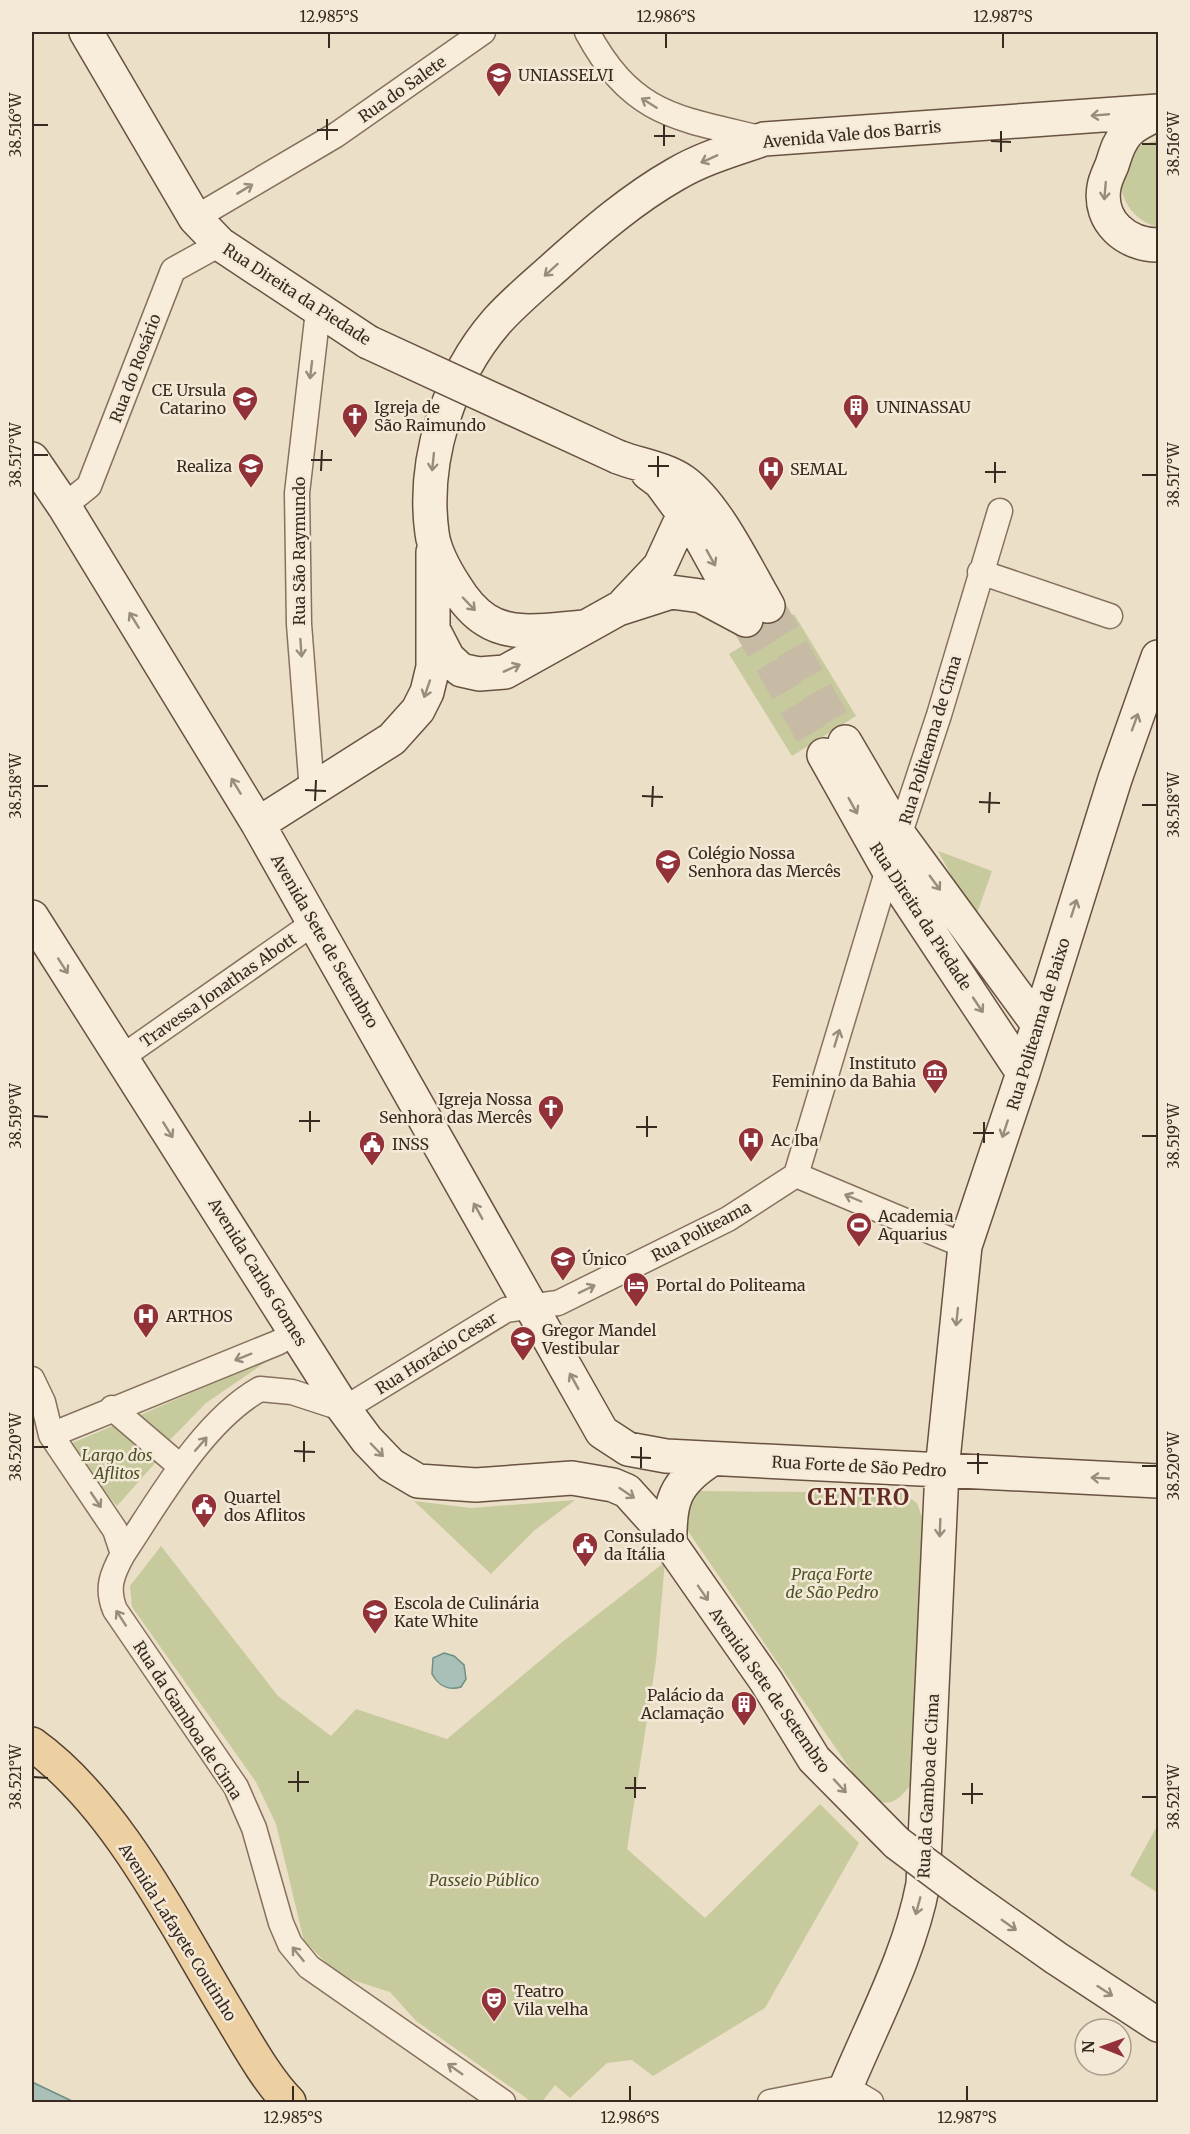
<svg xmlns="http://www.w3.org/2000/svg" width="1190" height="2134" font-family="Merriweather,serif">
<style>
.green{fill:#c7ca9c}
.water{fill:#a8c0b7;stroke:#6f8e84;stroke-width:1.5}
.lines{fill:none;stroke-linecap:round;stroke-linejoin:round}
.secondary-tunnel{stroke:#c8bba6;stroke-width:33;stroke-dasharray:33 16;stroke-linecap:butt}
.street-casing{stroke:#87715e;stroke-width:27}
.secondary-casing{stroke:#695241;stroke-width:36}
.primary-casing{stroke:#554031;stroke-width:36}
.street{stroke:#f7edda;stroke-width:24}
.secondary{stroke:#f7edda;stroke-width:33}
.primary{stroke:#ecd0a2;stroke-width:33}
.secondary-bridge-casing{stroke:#695241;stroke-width:36;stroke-linecap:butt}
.secondary-bridge{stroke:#f7edda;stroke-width:33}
.oneway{stroke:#988c7d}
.ticks{fill:none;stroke:#382a20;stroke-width:2}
.labels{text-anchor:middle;stroke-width:5;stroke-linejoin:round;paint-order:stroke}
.poi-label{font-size:16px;fill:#382a20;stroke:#f4e9d7;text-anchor:start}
.street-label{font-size:16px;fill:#382a20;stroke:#f4e9d7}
.park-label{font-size:16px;font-style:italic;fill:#4b5328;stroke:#f4e9d7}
.district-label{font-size:22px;font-weight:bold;letter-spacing:1.5px;fill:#622b22;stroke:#f4e9d7}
.neatline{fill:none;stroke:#382a20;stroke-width:2}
.ticks-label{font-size:15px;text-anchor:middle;fill:#382a20}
</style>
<rect width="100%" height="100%" fill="#ecdfc7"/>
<path class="green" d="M1158,140V227C1123,219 1105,172 1137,148C1142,144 1152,142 1158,140Z
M794,614L856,716L792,756L729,654Z
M938,851L992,871L975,919Z
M273,1357L206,1403L168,1442L138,1416Z
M115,1425L156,1462L117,1506L65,1446Z
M700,1491L902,1493L917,1503L924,1523L914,1781C897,1802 888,1812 865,1791L686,1528L684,1510L693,1496Z
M575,1500L535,1530L491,1574L414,1501L471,1508Z
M161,1546L278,1696L331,1736L356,1709L447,1739L561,1643L665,1562L656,1661L627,1849L705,1918L820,1804L859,1843L765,2008L653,2076L632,2060L607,2063L570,2098L555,2085L542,2102H532L416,2021L390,1992L340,1976L304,1941L276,1824L256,1782L132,1607L130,1586Z
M1156,1828L1158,1829V1893L1130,1875Z"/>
<path class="water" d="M444,1653L454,1656L464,1665L466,1679L461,1687C448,1691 438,1685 432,1674L433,1658Z
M32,2082L74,2102H32Z"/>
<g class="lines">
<path class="secondary-tunnel" d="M768,606L845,742
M746,620L824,755"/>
<g class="street-casing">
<path id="street" d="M587,32C633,117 678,118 764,139
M195,218L336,135L483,32
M64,506L89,486L173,270L220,244
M980,572L1110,616
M312,791L299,624L297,493L318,311
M122,1057L315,922
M796,1175L888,869L939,715L1000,511
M796,1175L965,1246
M32,1379L43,1402L51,1435L115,1530L123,1554C159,1500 203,1421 260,1389L292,1392L344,1409L506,1310L558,1303L728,1219L796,1175
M112,1408L181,1467
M51,1435L277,1343L296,1333
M123,1554C112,1574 106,1588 115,1610L236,1787L254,1828L281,1923L290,1944L309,1967L503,2102
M770,2102L846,2087L871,2102"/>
</g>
<g class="secondary-casing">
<path id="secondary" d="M86,32L195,218L220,244L368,342
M1158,113C1149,119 1134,124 1127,133C1118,143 1116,153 1112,165C1109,172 1105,180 1104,187C1098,222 1127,245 1158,245
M618,457C639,465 664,468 683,481C716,504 747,570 768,606
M32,459L64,506L258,824L602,1432L628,1449L666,1456L1158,1481
M648,473L660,482L699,535L746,620
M625,603L660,566L683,516L696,502
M584,627C553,629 513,638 486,620C473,612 463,599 455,586C446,572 434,550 432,533C422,460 449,376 497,321C515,301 537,283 557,265C594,232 632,199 676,174C703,158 735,149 764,139L1158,111
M434,631L448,658L461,670L479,674L505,672L618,609L671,592L701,596L746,620
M845,742L900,836L1037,1023
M824,755L888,869L1023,1073
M258,824L392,739L418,710L427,692L433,667V552
M32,917L344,1409L367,1440L391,1465L418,1481L476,1485L572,1478L613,1485L627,1491L655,1522L766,1681L814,1759L897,1843
M670,1545C669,1501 674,1483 712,1459
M961,1891L1056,1958L1158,2025
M837,2102L846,2087C873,2022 910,1954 923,1884L942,1470L965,1246L1023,1073L1115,779L1158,657"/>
</g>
<g class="primary-casing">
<path id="primary" d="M32,1744C116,1804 174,1923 228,2012C245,2040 266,2079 289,2102"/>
</g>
<use href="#street" class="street"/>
<use href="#secondary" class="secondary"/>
<use href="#primary" class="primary"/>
<g class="secondary-bridge-casing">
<path id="secondary-bridge" d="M368,342L618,457
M897,1843L961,1891"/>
</g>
<use href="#secondary-bridge" class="secondary-bridge"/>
</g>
<defs><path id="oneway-shaft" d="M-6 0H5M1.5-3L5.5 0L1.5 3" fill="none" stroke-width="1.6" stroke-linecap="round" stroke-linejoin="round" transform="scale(1.5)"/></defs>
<g class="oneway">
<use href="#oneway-shaft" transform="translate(649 103) rotate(-148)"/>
<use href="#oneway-shaft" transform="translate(1100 115) rotate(175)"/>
<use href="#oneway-shaft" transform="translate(709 159) rotate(156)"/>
<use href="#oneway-shaft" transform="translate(245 189) rotate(-31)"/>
<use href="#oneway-shaft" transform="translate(1105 191) rotate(95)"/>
<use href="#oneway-shaft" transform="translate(551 270) rotate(138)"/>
<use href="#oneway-shaft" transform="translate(311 370) rotate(97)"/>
<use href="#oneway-shaft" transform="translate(433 462) rotate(96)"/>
<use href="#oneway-shaft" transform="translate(711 558) rotate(61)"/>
<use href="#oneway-shaft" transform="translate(469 604) rotate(46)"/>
<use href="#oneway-shaft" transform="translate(134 620) rotate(-122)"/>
<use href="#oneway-shaft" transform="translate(301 648) rotate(86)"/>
<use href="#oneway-shaft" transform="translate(512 668) rotate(-24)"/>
<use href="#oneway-shaft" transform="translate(427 689) rotate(109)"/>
<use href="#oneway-shaft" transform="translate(1135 722) rotate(-70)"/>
<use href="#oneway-shaft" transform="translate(236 786) rotate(-121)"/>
<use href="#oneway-shaft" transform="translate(853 806) rotate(61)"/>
<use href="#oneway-shaft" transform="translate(935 883) rotate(54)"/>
<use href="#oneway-shaft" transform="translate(1074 908) rotate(-72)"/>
<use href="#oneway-shaft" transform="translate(63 966) rotate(57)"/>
<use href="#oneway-shaft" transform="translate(978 1005) rotate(56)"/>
<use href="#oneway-shaft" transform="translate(837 1038) rotate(-73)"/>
<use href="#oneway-shaft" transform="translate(1005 1129) rotate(108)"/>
<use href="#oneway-shaft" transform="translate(168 1130) rotate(58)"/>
<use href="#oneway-shaft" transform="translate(853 1198) rotate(-157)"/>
<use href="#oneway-shaft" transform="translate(478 1211) rotate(-119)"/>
<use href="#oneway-shaft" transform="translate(587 1289) rotate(-26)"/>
<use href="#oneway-shaft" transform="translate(957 1317) rotate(96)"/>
<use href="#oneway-shaft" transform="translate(243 1357) rotate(158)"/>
<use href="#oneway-shaft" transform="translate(574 1381) rotate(-119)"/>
<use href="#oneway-shaft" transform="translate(201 1444) rotate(-49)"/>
<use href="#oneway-shaft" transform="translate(377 1450) rotate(46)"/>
<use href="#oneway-shaft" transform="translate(1100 1478) rotate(-177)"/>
<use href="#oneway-shaft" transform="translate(627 1493) rotate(34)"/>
<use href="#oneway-shaft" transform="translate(96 1500) rotate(56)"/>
<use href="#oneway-shaft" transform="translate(940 1528) rotate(92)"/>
<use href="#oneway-shaft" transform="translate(703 1593) rotate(55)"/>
<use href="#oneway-shaft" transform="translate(121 1618) rotate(-123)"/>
<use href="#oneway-shaft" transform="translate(840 1786) rotate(47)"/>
<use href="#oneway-shaft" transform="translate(918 1906) rotate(105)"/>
<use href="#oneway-shaft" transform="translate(1009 1925) rotate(35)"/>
<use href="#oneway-shaft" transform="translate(298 1954) rotate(-129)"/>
<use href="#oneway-shaft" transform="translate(1105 1991) rotate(33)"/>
<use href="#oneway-shaft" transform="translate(455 2069) rotate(-145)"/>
</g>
<path class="ticks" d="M329,48V33M666,48V33M1003,48V33M33,125H48M317,130H338M654,136H675M327,140V119M991,141L1011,142M1142,144H1157M664,146V125M1001,152V131M33,455H48M311,460H332M648,466H669M321,471L322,450M985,472H1006M1142,475H1157M658,477V456M995,483V462M33,786H48M305,790L326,791M642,796L663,797M315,801L316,780M979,802L1000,803M1142,805H1157M652,807L653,786M989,813L990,792M33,1116L48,1117M299,1121H320M636,1127H657M310,1132V1111M973,1133H994M1142,1136H1157M647,1137V1116M984,1143V1122M33,1447H48M294,1451L315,1452M631,1457L651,1458M304,1462V1441M967,1463H988M1142,1466H1157M641,1468V1447M978,1474V1453M33,1777L48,1778M288,1782H309M625,1788H646M298,1792V1771M962,1794H983M1142,1797H1157M635,1798V1777M972,1804V1783M293,2101V2086M630,2101V2086M967,2101V2086"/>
<defs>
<g id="university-pin" transform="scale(1.35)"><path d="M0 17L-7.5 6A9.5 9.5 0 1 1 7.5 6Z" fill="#923138" stroke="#f4e9d7"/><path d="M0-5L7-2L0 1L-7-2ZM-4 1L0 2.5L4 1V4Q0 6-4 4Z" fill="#fff"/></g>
<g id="school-pin" transform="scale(1.35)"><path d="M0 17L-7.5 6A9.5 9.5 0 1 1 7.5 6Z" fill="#923138" stroke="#f4e9d7"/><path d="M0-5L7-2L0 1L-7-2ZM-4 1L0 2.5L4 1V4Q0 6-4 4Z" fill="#fff"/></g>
<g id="building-pin" transform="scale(1.35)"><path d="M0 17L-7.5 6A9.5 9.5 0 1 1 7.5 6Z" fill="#923138" stroke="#f4e9d7"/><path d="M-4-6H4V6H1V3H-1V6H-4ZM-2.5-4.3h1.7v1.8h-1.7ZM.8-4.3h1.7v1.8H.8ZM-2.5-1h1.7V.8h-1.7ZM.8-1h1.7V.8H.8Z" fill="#fff"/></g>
<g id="church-pin" transform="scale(1.35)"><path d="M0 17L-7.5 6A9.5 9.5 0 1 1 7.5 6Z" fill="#923138" stroke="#f4e9d7"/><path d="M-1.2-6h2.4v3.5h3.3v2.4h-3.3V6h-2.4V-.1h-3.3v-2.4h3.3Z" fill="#fff"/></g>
<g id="hospital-pin" transform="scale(1.35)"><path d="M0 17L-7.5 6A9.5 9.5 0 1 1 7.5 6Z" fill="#923138" stroke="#f4e9d7"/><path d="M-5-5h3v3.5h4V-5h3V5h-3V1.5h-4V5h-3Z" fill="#fff"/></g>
<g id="museum-pin" transform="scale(1.35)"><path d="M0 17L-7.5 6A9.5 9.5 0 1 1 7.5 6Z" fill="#923138" stroke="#f4e9d7"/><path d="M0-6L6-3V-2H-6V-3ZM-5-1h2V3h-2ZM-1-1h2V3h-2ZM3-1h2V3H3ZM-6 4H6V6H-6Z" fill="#fff"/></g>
<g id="civic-pin" transform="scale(1.35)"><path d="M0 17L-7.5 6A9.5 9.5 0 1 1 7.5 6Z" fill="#923138" stroke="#f4e9d7"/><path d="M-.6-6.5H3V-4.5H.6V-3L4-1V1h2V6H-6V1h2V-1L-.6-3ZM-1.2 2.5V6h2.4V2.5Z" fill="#fff"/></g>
<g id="stadium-pin" transform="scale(1.35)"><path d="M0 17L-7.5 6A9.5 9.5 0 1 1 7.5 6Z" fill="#923138" stroke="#f4e9d7"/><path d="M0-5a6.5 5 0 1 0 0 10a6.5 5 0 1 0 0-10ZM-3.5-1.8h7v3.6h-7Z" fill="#fff"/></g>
<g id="hotel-pin" transform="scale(1.35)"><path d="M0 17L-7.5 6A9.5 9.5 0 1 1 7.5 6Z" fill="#923138" stroke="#f4e9d7"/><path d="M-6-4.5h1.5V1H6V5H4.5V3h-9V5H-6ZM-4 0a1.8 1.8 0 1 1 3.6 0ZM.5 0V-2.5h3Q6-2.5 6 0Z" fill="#fff"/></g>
<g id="theatre-pin" transform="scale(1.35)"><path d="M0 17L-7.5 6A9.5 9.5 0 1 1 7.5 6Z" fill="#923138" stroke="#f4e9d7"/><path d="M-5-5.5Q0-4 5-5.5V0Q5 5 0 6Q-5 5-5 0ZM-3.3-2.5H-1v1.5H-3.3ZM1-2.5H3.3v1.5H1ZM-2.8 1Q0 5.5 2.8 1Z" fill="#fff"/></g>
</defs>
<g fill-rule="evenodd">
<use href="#university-pin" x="499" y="75"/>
<use href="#school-pin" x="245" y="399"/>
<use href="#building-pin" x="856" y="407"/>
<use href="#church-pin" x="355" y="416"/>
<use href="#university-pin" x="251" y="466"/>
<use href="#hospital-pin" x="771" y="469"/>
<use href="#school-pin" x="668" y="862"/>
<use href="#museum-pin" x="935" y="1072"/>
<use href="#church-pin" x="551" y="1108"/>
<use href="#hospital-pin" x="751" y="1140"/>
<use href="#civic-pin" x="372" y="1144"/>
<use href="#stadium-pin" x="859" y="1225"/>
<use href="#university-pin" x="563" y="1259"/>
<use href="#hotel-pin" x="636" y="1285"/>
<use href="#hospital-pin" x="146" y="1316"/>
<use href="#university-pin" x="523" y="1339"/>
<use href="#civic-pin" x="204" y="1506"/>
<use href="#civic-pin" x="585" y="1545"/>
<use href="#university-pin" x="375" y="1612"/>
<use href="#building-pin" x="744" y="1704"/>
<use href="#theatre-pin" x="494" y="2000"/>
</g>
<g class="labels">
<g class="poi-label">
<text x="518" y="81">UNIASSELVI</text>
<text x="226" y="396" text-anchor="end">CE Ursula<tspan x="226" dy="18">Catarino</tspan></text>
<text x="374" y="413">Igreja de<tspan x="374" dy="18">São Raimundo</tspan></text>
<text x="876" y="413">UNINASSAU</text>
<text x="232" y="472" text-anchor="end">Realiza</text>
<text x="790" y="475">SEMAL</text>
<text x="688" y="859">Colégio Nossa<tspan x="688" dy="18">Senhora das Mercês</tspan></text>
<text x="916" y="1069" text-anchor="end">Instituto<tspan x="916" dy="18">Feminino da Bahia</tspan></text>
<text x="532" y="1105" text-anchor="end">Igreja Nossa<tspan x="532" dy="18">Senhora das Mercês</tspan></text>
<text x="771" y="1146">Ac Iba</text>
<text x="392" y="1150">INSS</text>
<text x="878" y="1222">Academia<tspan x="878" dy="18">Aquarius</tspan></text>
<text x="582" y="1265">Único</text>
<text x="656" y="1291">Portal do Politeama</text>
<text x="166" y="1322">ARTHOS</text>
<text x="542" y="1336">Gregor Mandel<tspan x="542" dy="18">Vestibular</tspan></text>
<text x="224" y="1503">Quartel<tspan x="224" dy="18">dos Aflitos</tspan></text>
<text x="604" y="1542">Consulado<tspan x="604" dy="18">da Itália</tspan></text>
<text x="394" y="1609">Escola de Culinária<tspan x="394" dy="18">Kate White</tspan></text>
<text x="724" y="1701" text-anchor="end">Palácio da<tspan x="724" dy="18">Aclamação</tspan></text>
<text x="514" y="1997">Teatro<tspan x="514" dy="18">Vila velha</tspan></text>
</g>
<g class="street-label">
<text transform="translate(402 89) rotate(-35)" y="6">Rua do Salete</text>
<text transform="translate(852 134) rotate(-5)" y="6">Avenida Vale dos Barris</text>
<text transform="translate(297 294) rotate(33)" y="6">Rua Direita da Piedade</text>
<text transform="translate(135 368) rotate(-69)" y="6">Rua do Rosário</text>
<text transform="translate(299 551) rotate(-90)" y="6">Rua São Raymundo</text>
<text transform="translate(930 740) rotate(-73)" y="6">Rua Politeama de Cima</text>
<text transform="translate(921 916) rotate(57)" y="6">Rua Direita da Piedade</text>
<text transform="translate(325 941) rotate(60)" y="6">Avenida Sete de Setembro</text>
<text transform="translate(218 990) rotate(-35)" y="6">Travessa Jonathas Abott</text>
<text transform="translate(1038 1024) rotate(-73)" y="6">Rua Politeama de Baixo</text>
<text transform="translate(701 1231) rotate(-28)" y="6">Rua Politeama</text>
<text transform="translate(258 1272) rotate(58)" y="6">Avenida Carlos Gomes</text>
<text transform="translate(436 1353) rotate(-32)" y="6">Rua Horácio Cesar</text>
<text transform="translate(859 1466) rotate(3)" y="6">Rua Forte de São Pedro</text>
<text transform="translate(770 1690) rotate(55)" y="6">Avenida Sete de Setembro</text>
<text transform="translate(188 1720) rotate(57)" y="6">Rua da Gamboa de Cima</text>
<text transform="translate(928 1786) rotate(-87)" y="6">Rua da Gamboa de Cima</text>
<text transform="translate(178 1932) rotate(58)" y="6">Avenida Lafayete Coutinho</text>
</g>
<g class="park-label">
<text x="117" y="1461">Largo dos<tspan x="117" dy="18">Aflitos</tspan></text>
<text x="832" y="1580">Praça Forte<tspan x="832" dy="18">de São Pedro</tspan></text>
<text x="484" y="1886">Passeio Público</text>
</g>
<g class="district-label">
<text x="859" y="1505">CENTRO</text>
</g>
</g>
<rect width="1190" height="2134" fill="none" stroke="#f4e9d7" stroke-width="66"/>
<g transform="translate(1103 2047) rotate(271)"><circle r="28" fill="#f4e9d7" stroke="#a99d8e" stroke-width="1.5"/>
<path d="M0-4.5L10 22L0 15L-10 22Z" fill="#923138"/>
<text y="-9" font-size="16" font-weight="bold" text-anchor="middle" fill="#382a20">N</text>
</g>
<rect x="33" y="33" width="1124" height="2068" class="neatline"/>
<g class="ticks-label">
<text x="329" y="22">12.985°S</text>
<text x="666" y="22">12.986°S</text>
<text x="1003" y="22">12.987°S</text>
<text transform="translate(16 125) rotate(-90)" y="5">38.516°W</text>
<text transform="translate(1174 144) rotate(-90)" y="5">38.516°W</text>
<text transform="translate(16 455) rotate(-90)" y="5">38.517°W</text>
<text transform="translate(1174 475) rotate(-90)" y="5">38.517°W</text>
<text transform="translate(16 786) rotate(-90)" y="5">38.518°W</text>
<text transform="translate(1174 805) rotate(-90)" y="5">38.518°W</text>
<text transform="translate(16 1116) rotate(-90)" y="5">38.519°W</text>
<text transform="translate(1174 1136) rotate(-90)" y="5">38.519°W</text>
<text transform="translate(16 1447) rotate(-90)" y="5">38.520°W</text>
<text transform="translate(1174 1466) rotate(-90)" y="5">38.520°W</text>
<text transform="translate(16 1777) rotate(-90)" y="5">38.521°W</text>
<text transform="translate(1174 1797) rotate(-90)" y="5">38.521°W</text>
<text x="293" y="2123">12.985°S</text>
<text x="630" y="2123">12.986°S</text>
<text x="967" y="2123">12.987°S</text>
</g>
</svg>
